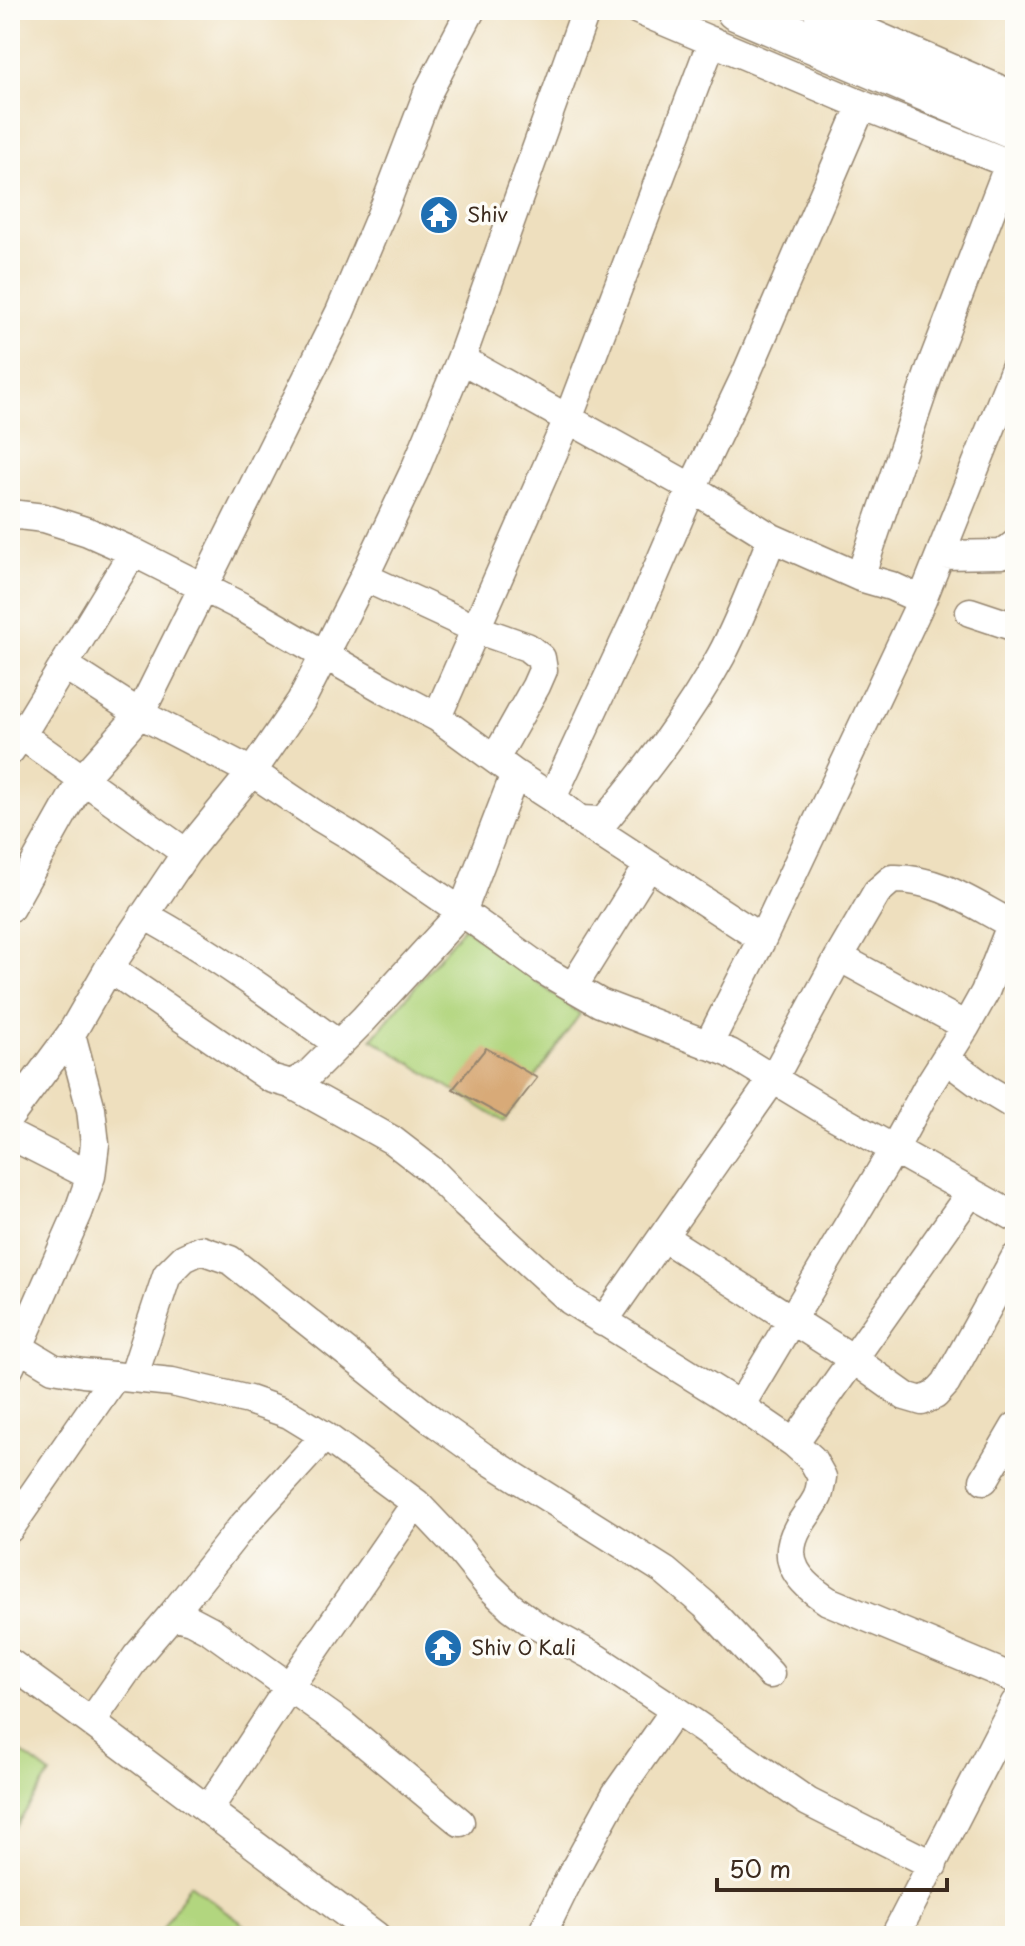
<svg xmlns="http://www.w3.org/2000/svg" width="1025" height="1946" font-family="'Playpen Sans',sans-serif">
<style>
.green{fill:#b2d67f;stroke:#76804e;stroke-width:2}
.building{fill:#d8aa78}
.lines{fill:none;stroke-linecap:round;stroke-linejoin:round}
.street-casing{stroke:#94846e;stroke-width:31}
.secondary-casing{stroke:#94846e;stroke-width:43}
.street{stroke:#fff;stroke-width:28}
.secondary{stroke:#fff;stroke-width:40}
.labels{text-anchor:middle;stroke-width:7;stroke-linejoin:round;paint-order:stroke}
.poi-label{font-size:20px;fill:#3b2a1e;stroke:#fdfcf7;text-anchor:start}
</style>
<rect width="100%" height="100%" fill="#fdfcf7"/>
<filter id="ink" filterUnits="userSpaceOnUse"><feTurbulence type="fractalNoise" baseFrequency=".0125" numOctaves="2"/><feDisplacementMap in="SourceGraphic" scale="16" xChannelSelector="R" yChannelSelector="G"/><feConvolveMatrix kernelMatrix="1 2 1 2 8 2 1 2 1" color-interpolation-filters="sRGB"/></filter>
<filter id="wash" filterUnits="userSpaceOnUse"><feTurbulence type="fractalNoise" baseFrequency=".006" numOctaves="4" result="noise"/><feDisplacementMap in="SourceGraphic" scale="32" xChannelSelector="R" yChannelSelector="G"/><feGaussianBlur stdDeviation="1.8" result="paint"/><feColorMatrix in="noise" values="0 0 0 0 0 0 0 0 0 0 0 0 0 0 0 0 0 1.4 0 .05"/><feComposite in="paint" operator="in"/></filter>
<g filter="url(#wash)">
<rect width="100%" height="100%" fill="#eedfbe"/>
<path class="green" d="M464,927L580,1014L504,1122L372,1039Z
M10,1744L50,1774L10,1835Z
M190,1884L259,1936H158Z"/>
<g id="blocks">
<path class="building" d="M486,1048L537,1078L506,1118L453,1089Z"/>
</g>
</g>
<g filter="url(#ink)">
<use href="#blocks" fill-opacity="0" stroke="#94846e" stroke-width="2"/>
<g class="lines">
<g class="street-casing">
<path id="street" d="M638,10L862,105L1015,166
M817,10L1015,96
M461,359L692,488L772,538L860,577L891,586L922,600
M10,514L44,518L88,532L133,552L242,607L384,689L437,717L515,774L552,798L580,820L604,821C647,769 689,715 721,656C741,619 756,577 772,538
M941,555L1002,554L1015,544
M364,577L476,629L527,647L541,658L543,670L536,686L495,759
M860,577L931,367L1009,164
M970,612L1015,627
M64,665L140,714L252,772L319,817L351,836L462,912L543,970L600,1003L730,1053L831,1114L1015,1217
M437,717L568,419L712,41
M10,727L186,853
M10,751L22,734L133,552
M552,798L640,609L692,488L744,379L862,105
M580,820L762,939
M10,908L83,778L140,714L340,312L386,203L429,90L471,10
M144,915C212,952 275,998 338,1044
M839,957L966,1026
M109,968L270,1078L291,1084L308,1075L364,1019L462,912L515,774
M573,987L649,865
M708,1045L762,939L922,600L1015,368
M946,1059L985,1088L1015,1106
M291,1084L392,1140L431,1170L466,1205L570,1300L740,1406L794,1443L812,1459L822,1477C821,1483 820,1490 818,1496C813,1507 804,1517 798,1528C779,1562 801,1583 828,1601L1015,1679
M10,1116L71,1034L109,968L186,853L252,772L301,701L364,577L414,472L461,359L586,10
M10,1135L91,1176
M663,1237L853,1359L905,1396L922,1401L935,1395L946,1383L1015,1258
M603,1322L773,1079L839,957L877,892L892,879C936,877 973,904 1011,924
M10,1342L53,1368L83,1373L172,1382L249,1400L289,1414L325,1436L416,1503L454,1543L488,1585L511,1607L534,1624L596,1658L675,1710L808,1802L933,1865
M10,1367L78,1213L91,1176L95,1144L91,1109L71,1034
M133,1378L167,1275L184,1258L201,1250L230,1260L433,1421L482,1456L665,1571L705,1605L770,1674
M740,1406L894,1149L927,1088L966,1026L985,992L1015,915
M794,1443L971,1192
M984,1480L1015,1427
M10,1528L115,1376
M172,1615L191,1620L210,1630L343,1725L460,1822
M10,1663L91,1722L376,1936
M91,1722L137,1656L172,1615L240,1529L325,1436
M208,1810L289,1687L416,1503
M541,1936L565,1887L616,1794L675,1710
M895,1936L1015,1703"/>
</g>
<g class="secondary-casing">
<path id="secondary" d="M736,10L1015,129"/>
</g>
<use href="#street" class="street"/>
<use href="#secondary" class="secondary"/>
</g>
</g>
<defs>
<g id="temple-disc" transform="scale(2)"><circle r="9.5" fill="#1f6fb2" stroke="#fdfcf7"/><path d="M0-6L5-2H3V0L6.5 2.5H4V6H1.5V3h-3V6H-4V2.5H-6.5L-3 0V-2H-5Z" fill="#fff"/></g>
</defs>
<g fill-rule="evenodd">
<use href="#temple-disc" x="439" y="215"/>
<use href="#temple-disc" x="443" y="1648"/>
</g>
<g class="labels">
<g class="poi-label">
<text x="467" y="222">Shiv</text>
<text x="471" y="1655">Shiv O Kali</text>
</g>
</g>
<rect width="1025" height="1946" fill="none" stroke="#fdfcf7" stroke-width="40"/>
<path d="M717 1878v12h230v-12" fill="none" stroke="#3b2a1e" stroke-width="4"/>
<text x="729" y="1878" font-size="24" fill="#3b2a1e" stroke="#fdfcf7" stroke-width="6" paint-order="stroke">50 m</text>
</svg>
